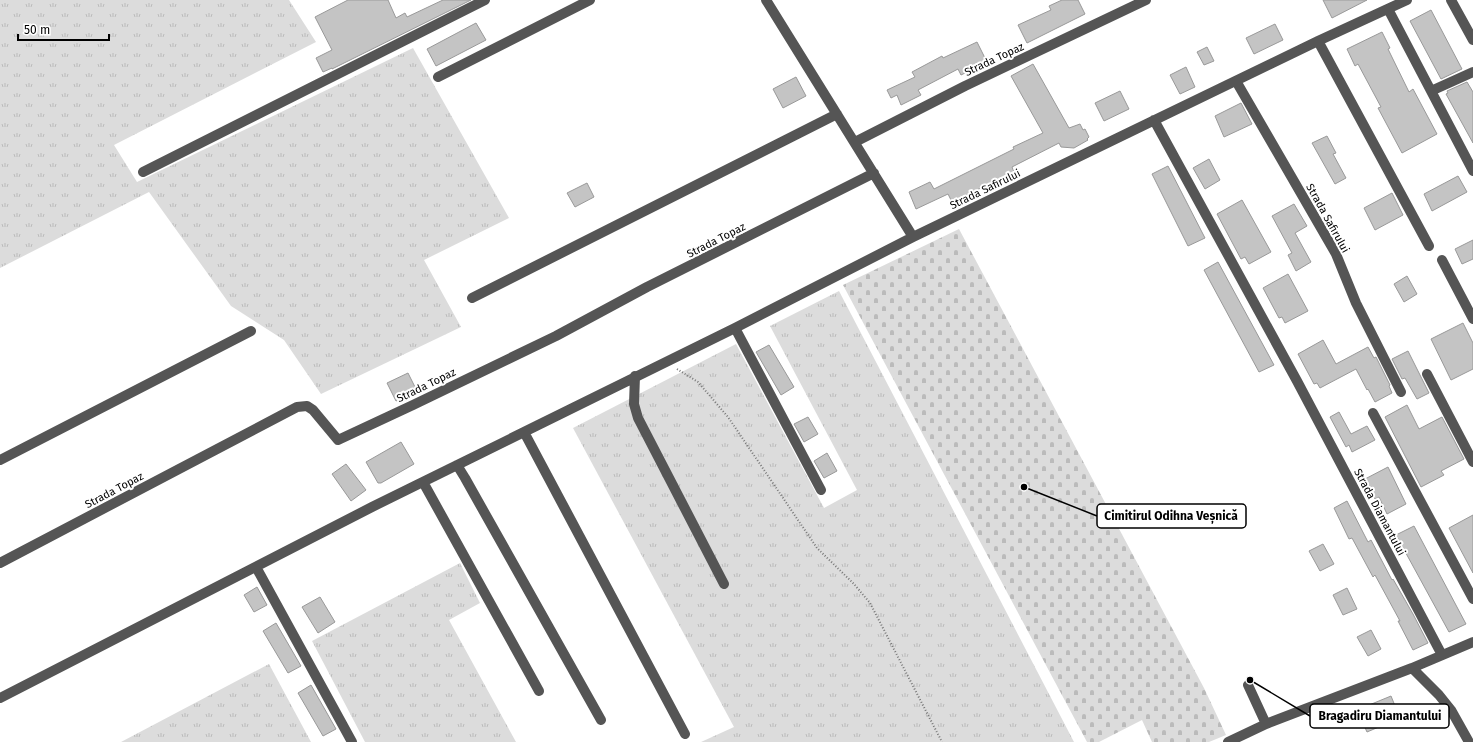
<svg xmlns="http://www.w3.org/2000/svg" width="1473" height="742" font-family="'Fira Sans',sans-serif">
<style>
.grass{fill:url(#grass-tufts)}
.cemetery{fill:url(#cemetery-stones)}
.building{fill:#c4c4c4;stroke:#999}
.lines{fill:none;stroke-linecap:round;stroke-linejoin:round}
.path{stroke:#777;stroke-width:2;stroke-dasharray:1 2;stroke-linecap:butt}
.minor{stroke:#555;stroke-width:10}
.labels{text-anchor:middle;stroke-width:4;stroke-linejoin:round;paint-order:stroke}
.street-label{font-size:11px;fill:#000;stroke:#fff}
.leader{fill:none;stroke:#000;stroke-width:1.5}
.callout-dot{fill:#000;stroke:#fff;stroke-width:1.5}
.callout{fill:#fff;stroke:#000;stroke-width:1.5}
.callout-label{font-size:12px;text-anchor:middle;font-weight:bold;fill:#000}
</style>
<defs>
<pattern id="grass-tufts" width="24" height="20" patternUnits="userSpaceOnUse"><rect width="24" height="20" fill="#dcdcdc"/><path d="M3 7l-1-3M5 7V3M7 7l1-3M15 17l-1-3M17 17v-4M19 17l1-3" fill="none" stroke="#bbb"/></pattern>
<pattern id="cemetery-stones" width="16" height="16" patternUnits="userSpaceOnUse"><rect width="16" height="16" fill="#dcdcdc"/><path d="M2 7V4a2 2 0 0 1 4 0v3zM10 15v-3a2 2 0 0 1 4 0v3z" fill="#bbb"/></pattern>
</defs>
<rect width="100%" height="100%" fill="#fff"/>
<path class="grass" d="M0,0H289L316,42L114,145L137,182L413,48L509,218L424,260L461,327L321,394L284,340L231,306L149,192L0,268Z
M839,291L1074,742H701L734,727L573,428L736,344L824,508L857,490L770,326Z
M460,563L480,603L449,620L516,742H365L312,641Z
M269,664L311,742H121Z"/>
<path class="cemetery" d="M959,229L1204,688L1226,735L1209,742H1152L1142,720L1099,742H1087L843,285Z"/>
<path class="building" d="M348,0H388L396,18L405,13L407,17L443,0H471L332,69V68L323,72L316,58L332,50L315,17Z
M1062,0H1078L1085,14L1027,43L1018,25L1051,10L1049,6Z
M1323,0H1367L1332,18Z
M1431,10L1462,69L1441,79L1410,21Z
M476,23L486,40L436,66L427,49Z
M1275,24L1283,40L1254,54L1246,38Z
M1382,32L1390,48L1388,49L1409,92L1413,89L1437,134L1402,153L1378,108L1381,107L1358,64L1355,66L1347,49Z
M977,42L987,62L961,75L958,69L918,90L921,95L901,105L897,95L891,98L887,90L915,77L912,72L942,56L943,58Z
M1207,47L1214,61L1204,65L1197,52Z
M1033,64L1069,128L1080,124L1083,130L1085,129L1089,137L1087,139L1088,140L1074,148L1061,147L1059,143L1012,167L1014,172L952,202L948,194L916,209L909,192L930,182L934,189L1014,149L1013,147L1043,133L1011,76Z
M1186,67L1195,87L1180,94L1170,75Z
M796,77L806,96L783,108L773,89Z
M1467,82L1473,92V143L1446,94L1448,93L1447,91Z
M1120,91L1129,109L1104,121L1095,103Z
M1241,103L1252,124L1224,137L1215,116Z
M1327,136L1336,153L1333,154L1346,178L1335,184L1312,143Z
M1209,159L1220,180L1205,189L1193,168Z
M1168,166L1205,238L1188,246L1152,174Z
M1458,176L1467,192L1432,211L1424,194Z
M587,183L594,197L575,207L567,193Z
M1392,193L1403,215L1375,230L1364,208Z
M1242,200L1271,252L1249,264L1245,257L1241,259L1217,214Z
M1294,204L1307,226L1295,233L1311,262L1296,271L1288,255L1292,253L1272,216Z
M1473,240V259L1462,264L1455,249Z
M1218,262L1274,365L1259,372L1204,270Z
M1288,274L1308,311L1285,323L1282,317L1279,318L1263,288Z
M1407,276L1417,294L1404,302L1394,284Z
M1463,323L1473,343V369L1451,380L1431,339Z
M1323,340L1336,364L1368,347L1374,358L1376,357L1390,385L1389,386L1392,393L1375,402L1368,389L1367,390L1356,369L1320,388L1317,383L1314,384L1298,354Z
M769,345L794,387L781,395L756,352Z
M1408,351L1429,393L1417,399L1405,378L1402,379L1392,359Z
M408,373L417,391L396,401L387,383Z
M1407,405L1419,429L1442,417L1464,459L1441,471L1444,475L1421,487L1385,417Z
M1339,412L1351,434L1367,426L1375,440L1352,452L1349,445L1346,447L1330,417Z
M808,417L818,434L804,442L794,424Z
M401,442L414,464L381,483H378L366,462Z
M827,453L837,471L824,478L814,461Z
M346,464L366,490L351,501L332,474Z
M1388,467L1406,504L1387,514L1379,497L1375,499L1365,479Z
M1347,501L1368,542L1371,540L1392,580L1393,579L1413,614L1428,643L1413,650L1398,621H1400L1375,575L1373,577L1352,538L1349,539L1334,508Z
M1473,515V573L1449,528Z
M1414,526L1466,624L1449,632L1396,535Z
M1323,544L1334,564L1320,571L1309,551Z
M257,587L267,605L254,612L244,595Z
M1347,588L1357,609L1343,615L1333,595Z
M320,597L335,622L318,633L302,607Z
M276,623L301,666L288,673L263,631Z
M1371,630L1381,649L1368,656L1357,637Z
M311,685L336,729L323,736L298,693Z
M1391,696L1400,718L1367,732L1357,710Z"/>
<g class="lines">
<path class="path" d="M677,369L698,382L728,417L817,548L854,584L870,603L942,742"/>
<path class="minor" d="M766,0L913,237
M1451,0L1473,40
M1388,9L1473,171
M1318,41L1429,246
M438,77L590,0
M1236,81L1336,254L1356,303L1401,392
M1431,91L1473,72
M1154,120L1297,381L1442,655
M855,142L965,86L1146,0
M143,172L485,0
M1442,260L1473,319
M472,298L837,114
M735,328L821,490
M1427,374L1473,462
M635,376L634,404L638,418L724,584
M1373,413L1473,599
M524,432L685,734
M0,460L251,331
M457,465L465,478L601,720
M423,482L539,691
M0,563L297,407L307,406L313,410L338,440L413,405L556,336L647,287L874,173
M256,567L352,742
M1412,668L1439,695L1451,710L1469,742
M1248,685L1266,724
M0,698L372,507L735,328L913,237L1318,41L1407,0
M1228,742L1266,724L1412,668L1473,642"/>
</g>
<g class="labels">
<g class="street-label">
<text transform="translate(994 59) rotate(-25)" y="4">Strada Topaz</text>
<text transform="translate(985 189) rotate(-26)" y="4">Strada Safirului</text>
<text transform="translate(1328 218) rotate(61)" y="4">Strada Safirului</text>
<text transform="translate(716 240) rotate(-27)" y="4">Strada Topaz</text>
<text transform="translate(426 385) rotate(-26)" y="4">Strada Topaz</text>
<text transform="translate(114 490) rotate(-28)" y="4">Strada Topaz</text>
<text transform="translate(1380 512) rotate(62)" y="4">Strada Diamantului</text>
</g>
</g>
<path class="leader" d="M1024 487L1097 516M1250 680L1310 716"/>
<g class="callout-dot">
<circle cx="1024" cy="487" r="4"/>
<circle cx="1250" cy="680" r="4"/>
</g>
<g class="callout">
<rect x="1097" y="504" width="149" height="24" rx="4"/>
<rect x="1310" y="704" width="139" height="24" rx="4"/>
</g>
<g class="callout-label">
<text x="1171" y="520">Cimitirul Odihna Veșnică</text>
<text x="1380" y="720">Bragadiru Diamantului</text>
</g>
<path d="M18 34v6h91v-6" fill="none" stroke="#000000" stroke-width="2"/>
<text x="24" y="34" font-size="12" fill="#000000" stroke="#ffffff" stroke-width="3" paint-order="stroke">50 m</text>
</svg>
